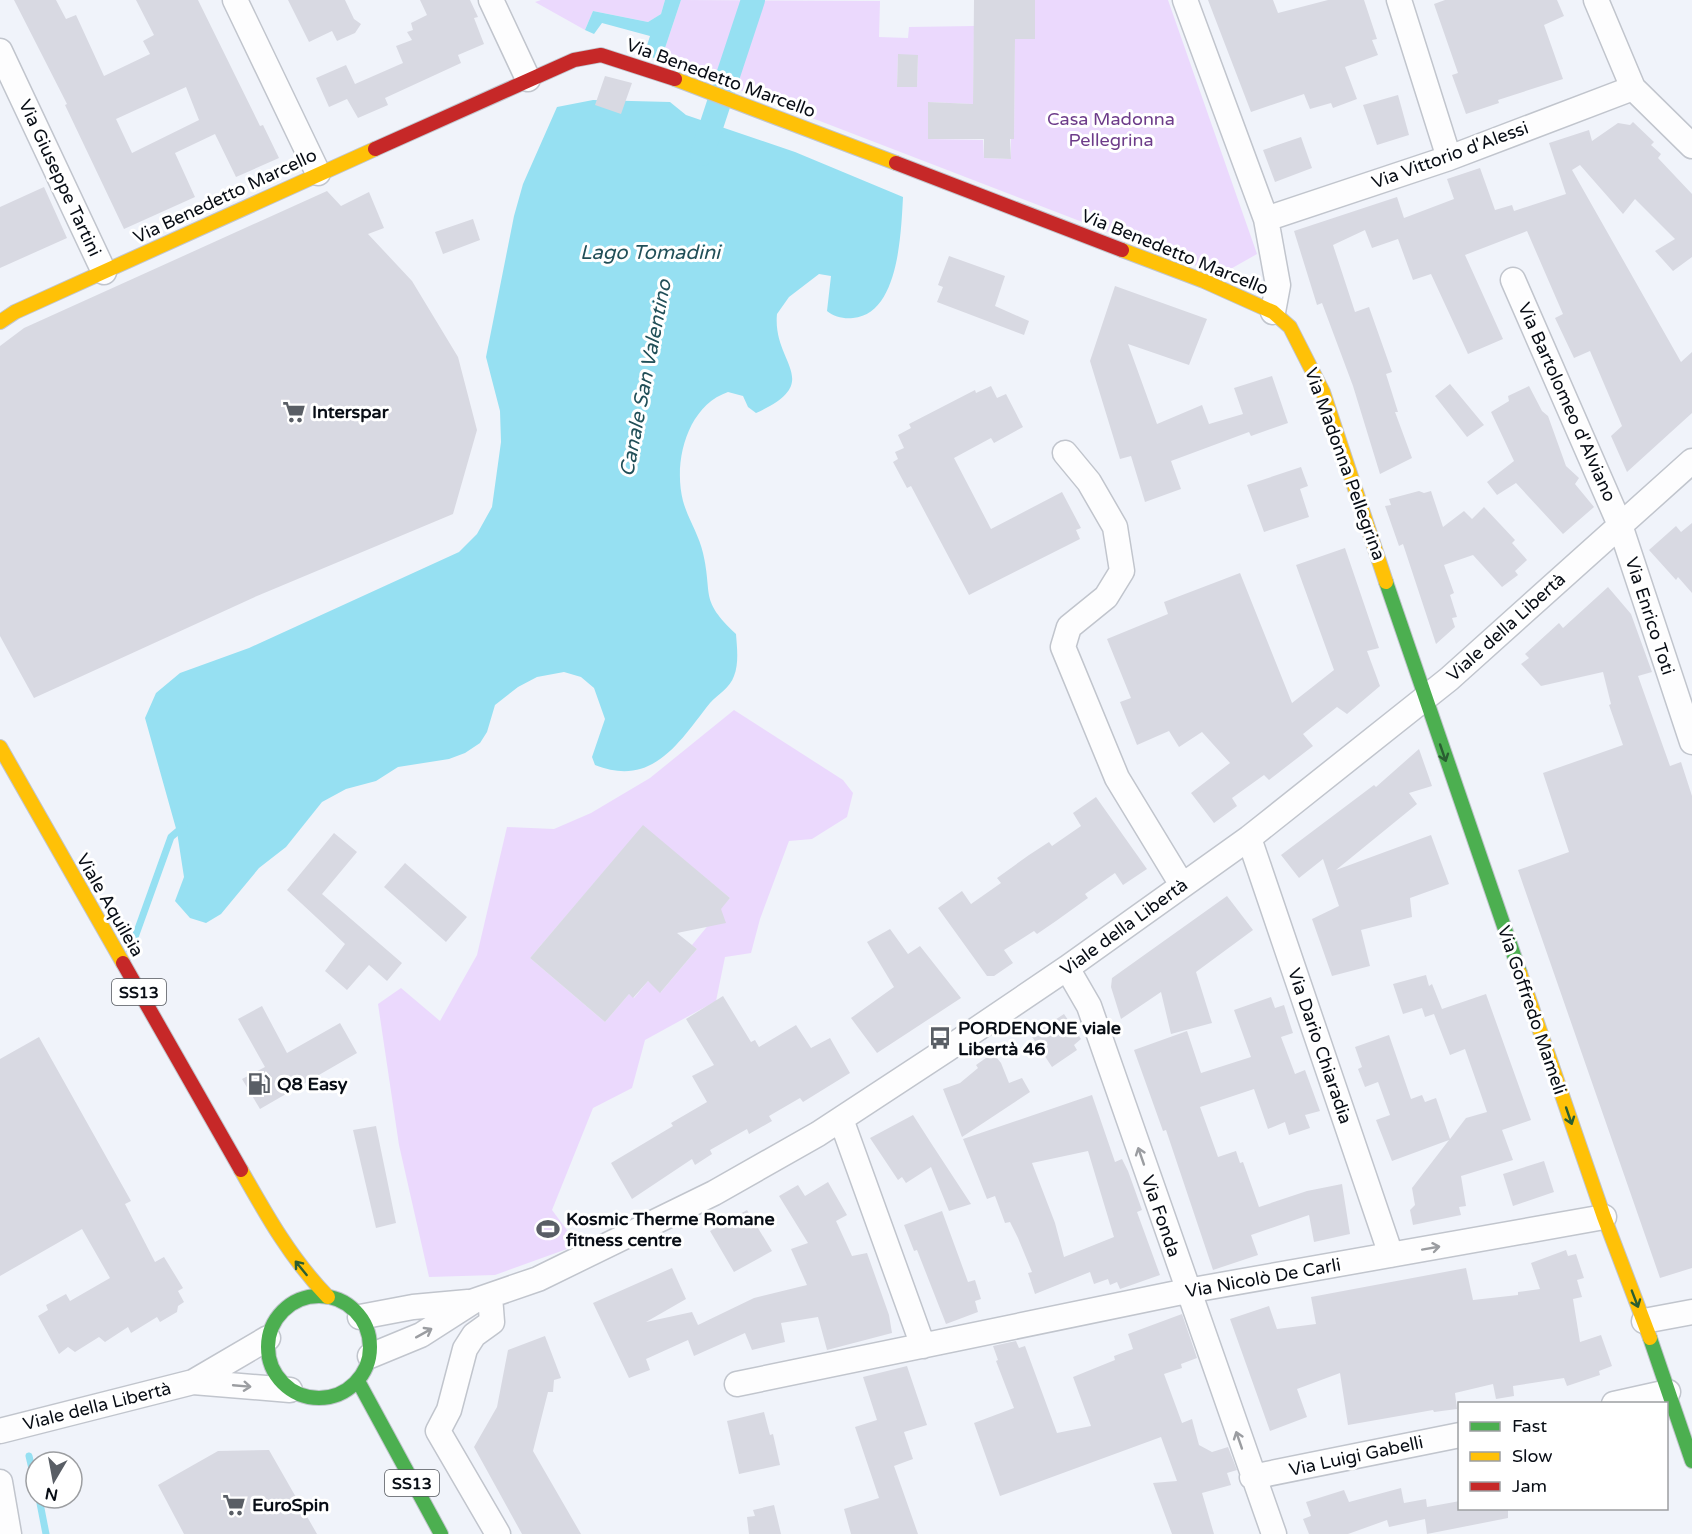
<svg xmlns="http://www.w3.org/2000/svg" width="1692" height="1534" font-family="'Varela Round',sans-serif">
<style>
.green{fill:#ebd9fd;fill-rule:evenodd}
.water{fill:#96e0f2}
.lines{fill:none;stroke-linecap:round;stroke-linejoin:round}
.stream{stroke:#96e0f2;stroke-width:7}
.canal{stroke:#96e0f2;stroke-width:24}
.building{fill:#d8d9e2;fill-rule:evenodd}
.street-casing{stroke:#c1c5cd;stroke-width:27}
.fast-casing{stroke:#c1c5cd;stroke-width:16}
.slow-casing{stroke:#c1c5cd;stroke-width:16}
.jam-casing{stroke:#c1c5cd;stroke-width:16}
.street{stroke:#fdfdfe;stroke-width:24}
.fast{stroke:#4caf50;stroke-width:14}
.slow{stroke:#ffc107;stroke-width:14}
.jam{stroke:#c62828;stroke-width:14}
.oneway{stroke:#2a5e32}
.oneway2{stroke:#9b9da1}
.labels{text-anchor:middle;stroke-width:6;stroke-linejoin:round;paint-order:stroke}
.shield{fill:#fff;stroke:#52565b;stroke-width:1.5}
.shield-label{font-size:16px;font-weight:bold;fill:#080d15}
.street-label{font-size:18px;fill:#080d15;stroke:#fff}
.park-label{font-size:18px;fill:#6d3c8a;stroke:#fff}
.poi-label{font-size:18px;font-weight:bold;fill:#080d15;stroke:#fff;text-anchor:start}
.water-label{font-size:20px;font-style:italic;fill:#214f58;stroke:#fff}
</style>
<rect width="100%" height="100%" fill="#f0f3fa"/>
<path class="green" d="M541,0H665L661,14L648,22L593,11L585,30L535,2Z
M681,0L880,1L879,37L908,38L909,27L974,26L973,104L929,102L928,139L983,140L984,158L1011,159V139H1014L1015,39H1035V0H1168L1257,254L1227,271L1207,270L661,60ZM898,55H918L917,86H897Z
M734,710L843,780L853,793L847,817L812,839L789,841L760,919L751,953L725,957L716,1001L645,1040L632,1088L593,1108L552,1210L578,1245L495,1275L429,1277L399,1145L378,1004L401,988L440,1021L477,955L507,827L554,829L591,813L650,778ZM643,826L730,898L720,909L723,921L710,923L692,945L697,949L661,992L648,981L634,998L629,994L605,1022L530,958Z"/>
<path class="water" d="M665,0H681L661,60L644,55L650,36L602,23L594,34L585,30L593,11L648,22L661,14Z
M593,100L670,102L686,115L795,152L903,197C901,233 899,314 853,318C844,319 834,317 827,311L831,276L819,274L789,297L777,314C772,364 826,381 756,413L748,407L743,396L728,392C687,406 673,462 683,501C688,519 699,535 703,553C713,596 699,599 736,634C737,648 739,663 734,676C730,688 718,694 710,703C679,742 653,788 595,765L592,757L605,719L594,688L581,677L564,672L537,677L518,687L495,705L487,732L480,743L465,753L449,759L398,767L376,781L346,789L322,802L286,847L259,868L221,914L206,923L190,918L175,901L184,877L177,832L145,718L156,693L180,673L249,648L459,552L477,534L492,507L501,442L500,411L486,357L514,216L523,184L557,107Z"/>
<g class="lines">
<path class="stream" d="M130,951L171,837L184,826
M29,1456L36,1486
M39,1498L46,1534"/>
<path class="canal" d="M702,154L753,0"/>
</g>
<path class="building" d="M14,0H56L66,19L76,15L104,76L150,54L143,41L154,35L136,0H198L260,126L263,125L279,158L236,177L215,134L175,153L195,197L124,229L65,105L67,104ZM186,87L199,120L132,153L116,119Z
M288,0H345L354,19L361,24L355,33L337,41L332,31L309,42Z
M420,0H470L478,17L474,18L484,44L458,55L461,63L385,98L388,105L358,118L347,99L329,107L316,78L346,65L355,84L403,63L396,46L412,40L407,32L413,30L411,23L427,15Z
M974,0H1035V39H1015L1014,139H1010L1011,159L984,158V139H928V102L973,104Z
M1208,0H1273L1278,13L1328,0H1364L1377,39L1372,40L1378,55L1345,67L1357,99L1333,108L1331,103L1310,109L1304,94L1251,112Z
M1445,0H1557L1564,16L1544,25L1563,79L1498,100L1499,103L1466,114L1452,75L1458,73L1434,4Z
M898,54L918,55L917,87H897Z
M605,76L632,83L621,114L595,105Z
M1398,95L1409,135L1377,145L1363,105Z
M1633,122L1654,142L1651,145L1661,154L1658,158L1692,194V257L1673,271L1655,251L1675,239L1635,199L1623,214L1580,165L1572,170L1681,362L1692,352V413L1627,472L1611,436L1622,426L1590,351L1574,358L1555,318L1563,314L1527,231L1465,255L1503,339L1468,354L1431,274L1413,280L1398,239L1372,248L1365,230L1333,245L1355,312L1369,307L1392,372L1386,374L1398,412H1395L1412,458L1380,474L1353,386L1322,303L1317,305L1294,231L1397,197L1404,218L1454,199L1447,179L1480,168L1495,210L1512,205L1514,211L1566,194L1549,143L1589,130L1592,141L1618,123L1630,125Z
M1301,137L1312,168L1275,182L1263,150Z
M44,187L67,238L0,268V207Z
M327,191L341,206L369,192L384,228L368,234L412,281L458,357L477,430L453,514L257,596L34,698L0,636V346L24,328Z
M473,219L480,240L443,254L435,232Z
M949,256L1005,276L995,306L1029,321L1024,335L937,302L943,287L938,285Z
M1115,286L1207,319L1189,365L1128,344L1157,424L1202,405L1209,424L1243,414L1234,388L1272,376L1288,423L1251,436L1249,432L1171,461L1181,489L1145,502L1131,456L1120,459L1090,361Z
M1450,384L1484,425L1467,437L1435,396Z
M991,386L997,398L1006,394L1023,427L994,443L991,438L954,458L991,529L1062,492L1081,528L1076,530L1080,539L969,595L911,486L907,488L893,462L898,459L895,452L904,448L898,435L911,428L909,424L975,390L976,393Z
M1529,386L1542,411L1548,416L1566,466L1579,478L1575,484L1594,507L1563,534L1516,483L1497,495L1487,482L1514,461L1491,412L1509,401L1508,396Z
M1301,467L1308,486L1300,489L1309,517L1264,532L1247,485Z
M1419,491L1424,493L1431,491L1443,527L1464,511L1472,519L1484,507L1515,540L1512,543L1527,560L1515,571L1518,575L1502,587L1473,555L1444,565L1454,593L1450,595L1457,617L1452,618L1455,627L1436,644L1403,544L1399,546L1385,506L1391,505L1389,499Z
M1692,523V593L1678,577L1676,580L1649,550L1676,526L1681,532Z
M1345,548L1379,648L1367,651L1380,686L1347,714L1337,707L1303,734L1313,746L1269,780L1264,775L1232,798L1237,806L1214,823L1191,793L1230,763L1202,732L1179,747L1169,731L1137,745L1120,702L1131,698L1107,639L1168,614L1164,602L1240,573L1292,703L1334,670L1296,565Z
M1608,587L1631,614L1652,672L1638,676L1670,766L1681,762L1692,796V1268L1660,1278L1518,870L1569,852L1543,773L1623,745L1609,705L1611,704L1603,672L1541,686L1521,664L1529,658L1525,654L1559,623L1563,628Z
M1419,749L1432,786L1409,793L1417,804L1336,870L1431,835L1449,884L1410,898L1412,917L1361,930L1370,966L1332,976L1312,919L1339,906L1323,859L1299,878L1281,855L1374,785L1376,787Z
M1096,797L1147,869L1123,885L1115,873L1085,894L1088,898L1056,921L1037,934L1034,931L1004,950L1013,963L994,976H987L938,908L962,891L971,904L1001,883L997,878L1029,855L1049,842L1052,846L1081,826L1073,813Z
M643,825L730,898L721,909L726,923L677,933L697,949L660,993L648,981L633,998L629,994L605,1022L530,958Z
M334,833L357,852L322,894L402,963L387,981L369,965L347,990L325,971L345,944L287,890Z
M405,863L467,917L446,942L384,887Z
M1227,896L1253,930L1196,972L1212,1023L1171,1034L1161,992L1121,1019L1111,987L1112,978Z
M890,929L908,954L920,946L961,998L877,1053L851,1018L894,987L867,942Z
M1426,975L1429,986L1432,984L1442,1009L1486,994L1531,1120L1502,1130L1513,1160L1461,1176L1466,1206L1459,1207L1461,1215L1413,1225L1410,1210L1415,1205L1412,1188L1449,1140L1392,1161L1376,1120L1390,1115L1378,1082L1365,1087L1358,1069L1362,1067L1355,1047L1389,1035L1411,1099L1422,1095L1425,1102L1436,1098L1450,1139L1466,1118L1487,1112L1465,1049L1450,1055L1434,1014L1425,1017L1422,1008L1403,1014L1393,984Z
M723,996L751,1042L755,1040L759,1047L796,1025L811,1048L830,1038L850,1073L803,1102L800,1098L769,1116L772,1121L749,1134L747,1129L710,1150L712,1154L695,1165L692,1159L632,1199L611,1163L673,1126L671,1123L707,1102L692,1076L714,1065L686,1019Z
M1271,997L1275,1008L1284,1005L1293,1033L1281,1037L1295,1074L1305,1070L1320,1111L1305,1115L1310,1128L1289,1135L1285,1122L1268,1129L1254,1089L1200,1107L1218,1157L1236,1151L1240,1163L1243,1162L1259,1207L1307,1191L1342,1184L1350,1234L1314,1242L1309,1215L1251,1235L1258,1255L1213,1270L1166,1130L1163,1131L1134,1050L1187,1031L1201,1073L1251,1057L1234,1010Z
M262,1006L287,1053L340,1023L357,1053L260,1109L242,1079L265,1067L238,1019Z
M1064,1014L1081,1039L1074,1045L1077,1050L1052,1067L1029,1032L1045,1022L1047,1025Z
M39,1037L131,1201L125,1204L155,1262L164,1257L183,1288L178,1291L184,1302L178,1306L177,1312L160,1322L157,1317L131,1333L128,1327L105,1342L99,1337L75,1352L68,1347L59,1354L38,1316L48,1310L46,1305L66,1294L70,1301L110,1278L82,1229L0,1276V1059Z
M993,1053L1001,1063L1009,1083L1022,1078L1030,1092L962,1137L943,1089L960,1083L978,1068L976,1065Z
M1092,1095L1115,1162L1122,1159L1128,1171L1142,1210L1137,1212L1160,1275L1120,1289L1117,1282L1110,1285L1108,1279L1094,1284L1090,1272L1035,1294L1028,1273L1032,1272L1018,1238L1010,1222L1005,1223L995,1196L987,1199L963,1139ZM1088,1151L1114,1237L1064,1257L1055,1223L1032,1163Z
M913,1115L931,1143L971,1204L949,1211L931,1167L906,1183L902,1177L898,1180L870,1138Z
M376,1126L396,1223L376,1228L353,1130Z
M1544,1161L1554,1192L1513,1206L1503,1174Z
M828,1182L847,1215L836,1221L852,1256L867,1253L889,1315L892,1333L827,1350L818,1317L781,1323L785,1342L752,1350L745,1333L694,1356L688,1340L646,1359L650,1370L629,1378L593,1303L672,1268L686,1299L646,1322L692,1312L698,1325L754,1298L807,1285L791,1249L808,1243L779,1196L798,1185L805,1196Z
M747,1210L772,1251L734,1272L710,1231Z
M942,1211L968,1282L975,1280L981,1299L975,1301L978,1312L946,1324L917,1250L914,1251L904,1225Z
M1566,1250L1568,1256L1576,1254L1584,1278L1577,1280L1582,1297L1573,1299L1580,1342L1601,1335L1612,1366L1599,1371L1600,1375L1567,1386L1564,1378L1513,1386L1514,1396L1496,1399L1493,1384L1455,1393L1457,1409L1434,1412L1433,1410L1348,1425L1340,1373L1297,1389L1307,1417L1270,1431L1230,1319L1269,1306L1277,1329L1316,1324L1311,1297L1466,1268L1473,1300L1518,1295V1292L1540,1289L1531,1263Z
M1182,1314L1197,1358L1181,1364L1182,1368L1164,1374L1182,1423L1192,1419L1199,1445L1212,1452L1228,1447L1237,1470L1227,1473L1231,1485L1202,1493L1214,1534H1172L1153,1483L1177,1481L1161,1437L1000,1496L974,1423L1014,1408L996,1361L998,1360L993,1346L1016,1341L1019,1348L1025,1346L1057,1433L1091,1426L1073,1377L1115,1360L1114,1356L1133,1349L1128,1334Z
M545,1336L561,1378L554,1380L553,1392H548L533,1451L581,1534H522L474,1447L497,1407L508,1350Z
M907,1366L927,1425L904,1432L913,1459L894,1466L918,1534H851L844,1509L879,1498L855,1427L877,1420L863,1377Z
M764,1412L770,1435L773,1434L780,1465L739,1474L727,1421Z
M269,1450L317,1534H184L158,1485L218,1451Z
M1401,1488L1404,1503L1426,1499L1427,1507L1460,1501V1509H1508V1518L1427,1534L1425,1519L1389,1527L1387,1520L1348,1534H1309L1303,1519L1311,1516L1306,1502L1344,1490L1349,1502Z
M774,1505L781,1534H749L747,1517L755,1516L753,1510Z"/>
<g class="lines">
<g class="street-casing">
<path id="street" d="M235,0L318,173
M491,0L528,79
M1185,0L1266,219L1278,285L1273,312
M1399,0L1449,158
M1596,0L1633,88L1692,146
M0,51L104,272
M1266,219L1449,158L1633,88
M1513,280L1620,525L1692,742
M1065,453L1089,482L1115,527L1122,571L1106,597L1069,627L1063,647L1117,778L1182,885
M1249,838L1391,1255
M1067,968L1089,1006L1274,1534
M841,1119L923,1346
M490,1296L492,1322L474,1335L465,1349L449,1410L438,1431L498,1534
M360,1317L413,1307L468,1302
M1644,1321L1692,1312
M370,1356L421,1335L474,1301L538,1279L714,1193L818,1134L946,1050L1067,968L1249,838L1449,679L1692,461
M193,1382L290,1390
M737,1384L1187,1291L1604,1217
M1614,1404L1668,1392
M0,1431L193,1382L268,1338
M1252,1477L1460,1435
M0,1482L9,1534"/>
</g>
<g class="fast-casing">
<path id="fast" d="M1386,582L1520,973
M268 1347a51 51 0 1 1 102 0a51 51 0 1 1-102 0Z
M1650,1338L1692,1461
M358,1381L441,1534"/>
</g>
<g class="slow-casing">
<path id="slow" d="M675,79L896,163
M1122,250L1204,281L1273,312L1290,327L1323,392L1386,582
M0,322L15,312L375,149
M0,747L123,963
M1520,973L1604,1217L1650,1338
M241,1170C267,1216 291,1259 328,1297"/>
</g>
<g class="jam-casing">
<path id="jam" d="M375,149L574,60L601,55L675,79
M896,163L1122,250
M123,963L241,1170"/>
</g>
<use href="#street" class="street"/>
<use href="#fast" class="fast"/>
<use href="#slow" class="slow"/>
<use href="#jam" class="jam"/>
</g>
<defs><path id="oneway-shaft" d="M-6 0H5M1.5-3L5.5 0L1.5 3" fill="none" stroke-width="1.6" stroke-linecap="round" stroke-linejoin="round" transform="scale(1.5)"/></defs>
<g class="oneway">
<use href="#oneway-shaft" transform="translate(1443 753) rotate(71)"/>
<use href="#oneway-shaft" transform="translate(1569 1116) rotate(71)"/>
<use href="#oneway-shaft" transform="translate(301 1268) rotate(-129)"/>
<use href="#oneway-shaft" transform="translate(1635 1299) rotate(69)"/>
</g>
<g class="oneway2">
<use href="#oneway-shaft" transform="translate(1141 1156) rotate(-109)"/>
<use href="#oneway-shaft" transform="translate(1431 1248) rotate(-10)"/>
<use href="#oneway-shaft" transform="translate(424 1333) rotate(-29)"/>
<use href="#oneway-shaft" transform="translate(242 1386) rotate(5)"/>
<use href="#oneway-shaft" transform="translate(1239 1440) rotate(-109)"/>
</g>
<defs>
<g id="supermarket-bare" transform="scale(1.8)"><path d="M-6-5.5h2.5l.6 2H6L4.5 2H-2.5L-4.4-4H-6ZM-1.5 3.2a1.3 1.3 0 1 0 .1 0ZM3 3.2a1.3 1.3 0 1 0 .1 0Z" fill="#595e65" stroke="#fff" stroke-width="2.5" paint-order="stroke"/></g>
<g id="bus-bare" transform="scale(1.8)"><path d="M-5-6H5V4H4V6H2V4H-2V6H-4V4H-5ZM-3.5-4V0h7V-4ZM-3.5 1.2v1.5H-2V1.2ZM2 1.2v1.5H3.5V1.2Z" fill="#595e65" stroke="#fff" stroke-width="2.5" paint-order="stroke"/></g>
<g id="fuel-bare" transform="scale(1.8)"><path d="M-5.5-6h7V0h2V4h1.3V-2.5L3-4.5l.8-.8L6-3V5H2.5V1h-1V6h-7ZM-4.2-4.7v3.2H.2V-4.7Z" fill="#595e65" stroke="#fff" stroke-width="2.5" paint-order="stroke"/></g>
<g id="stadium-bare" transform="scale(1.8)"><path d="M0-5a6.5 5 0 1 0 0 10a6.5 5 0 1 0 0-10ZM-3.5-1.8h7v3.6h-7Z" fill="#595e65" stroke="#fff" stroke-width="2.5" paint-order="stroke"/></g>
</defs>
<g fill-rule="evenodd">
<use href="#supermarket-bare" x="294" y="412"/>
<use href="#bus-bare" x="940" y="1038"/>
<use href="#fuel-bare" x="259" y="1084"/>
<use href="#stadium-bare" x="548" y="1229"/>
<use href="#supermarket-bare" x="234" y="1505"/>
</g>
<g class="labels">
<g class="shield">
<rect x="112" y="979" width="54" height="26" rx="4.5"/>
<rect x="385" y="1470" width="54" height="26" rx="4.5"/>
</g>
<g class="shield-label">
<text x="139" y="998">SS13</text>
<text x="412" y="1489">SS13</text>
</g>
<g class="street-label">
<text transform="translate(721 78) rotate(20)" y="6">Via Benedetto Marcello</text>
<text transform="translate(1450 155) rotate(-20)" y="6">Via Vittorio d'Alessi</text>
<text transform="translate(60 178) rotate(65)" y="6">Via Giuseppe Tartini</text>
<text transform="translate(225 196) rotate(-25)" y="6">Via Benedetto Marcello</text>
<text transform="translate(1175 252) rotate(22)" y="6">Via Benedetto Marcello</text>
<text transform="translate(1567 402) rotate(66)" y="6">Via Bartolomeo d'Alviano</text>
<text transform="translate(1345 464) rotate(70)" y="6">Via Madonna Pellegrina</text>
<text transform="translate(1650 616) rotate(72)" y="6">Via Enrico Toti</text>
<text transform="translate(1506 627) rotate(-42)" y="6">Viale della Libertà</text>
<text transform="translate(110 905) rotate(60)" y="6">Viale Aquileia</text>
<text transform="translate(1124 927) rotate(-36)" y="6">Viale della Libertà</text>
<text transform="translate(1532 1010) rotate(71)" y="6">Via Goffredo Mameli</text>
<text transform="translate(1320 1046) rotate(71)" y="6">Via Dario Chiaradia</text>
<text transform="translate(1161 1216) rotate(71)" y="6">Via Fonda</text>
<text transform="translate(1263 1278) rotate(-10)" y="6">Via Nicolò De Carli</text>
<text transform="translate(97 1406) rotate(-14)" y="6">Viale della Libertà</text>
<text transform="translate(1356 1456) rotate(-12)" y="6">Via Luigi Gabelli</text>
</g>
<g class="park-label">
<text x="1111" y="125">Casa Madonna<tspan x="1111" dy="21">Pellegrina</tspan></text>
</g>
<g class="poi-label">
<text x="312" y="418">Interspar</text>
<text x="958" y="1034">PORDENONE viale<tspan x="958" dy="21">Libertà 46</tspan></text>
<text x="277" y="1090">Q8 Easy</text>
<text x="566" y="1225">Kosmic Therme Romane<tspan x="566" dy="21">fitness centre</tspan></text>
<text x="252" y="1511">EuroSpin</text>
</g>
<g class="water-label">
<text x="650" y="259">Lago Tomadini</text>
<text transform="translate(645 378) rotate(-79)" y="7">Canale San Valentino</text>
</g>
</g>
<rect x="1458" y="1402" width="210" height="108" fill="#ffffff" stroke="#9c9ea1" stroke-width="1.5"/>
<rect x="1470" y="1422" width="30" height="9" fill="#4caf50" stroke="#9c9ea1" stroke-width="1.5"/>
<text x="1512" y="1432" font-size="18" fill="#080d15">Fast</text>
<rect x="1470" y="1452" width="30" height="9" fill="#ffc107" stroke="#9c9ea1" stroke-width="1.5"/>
<text x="1512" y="1462" font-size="18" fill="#080d15">Slow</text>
<rect x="1470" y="1482" width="30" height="9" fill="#c62828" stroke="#9c9ea1" stroke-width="1.5"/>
<text x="1512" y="1492" font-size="18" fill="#080d15">Jam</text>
<g transform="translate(54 1480) rotate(190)"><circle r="28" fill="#ffffff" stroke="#9c9ea1" stroke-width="1.5"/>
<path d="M0-4.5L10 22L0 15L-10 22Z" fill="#595e65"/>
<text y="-9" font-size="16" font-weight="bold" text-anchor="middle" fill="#080d15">N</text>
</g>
</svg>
